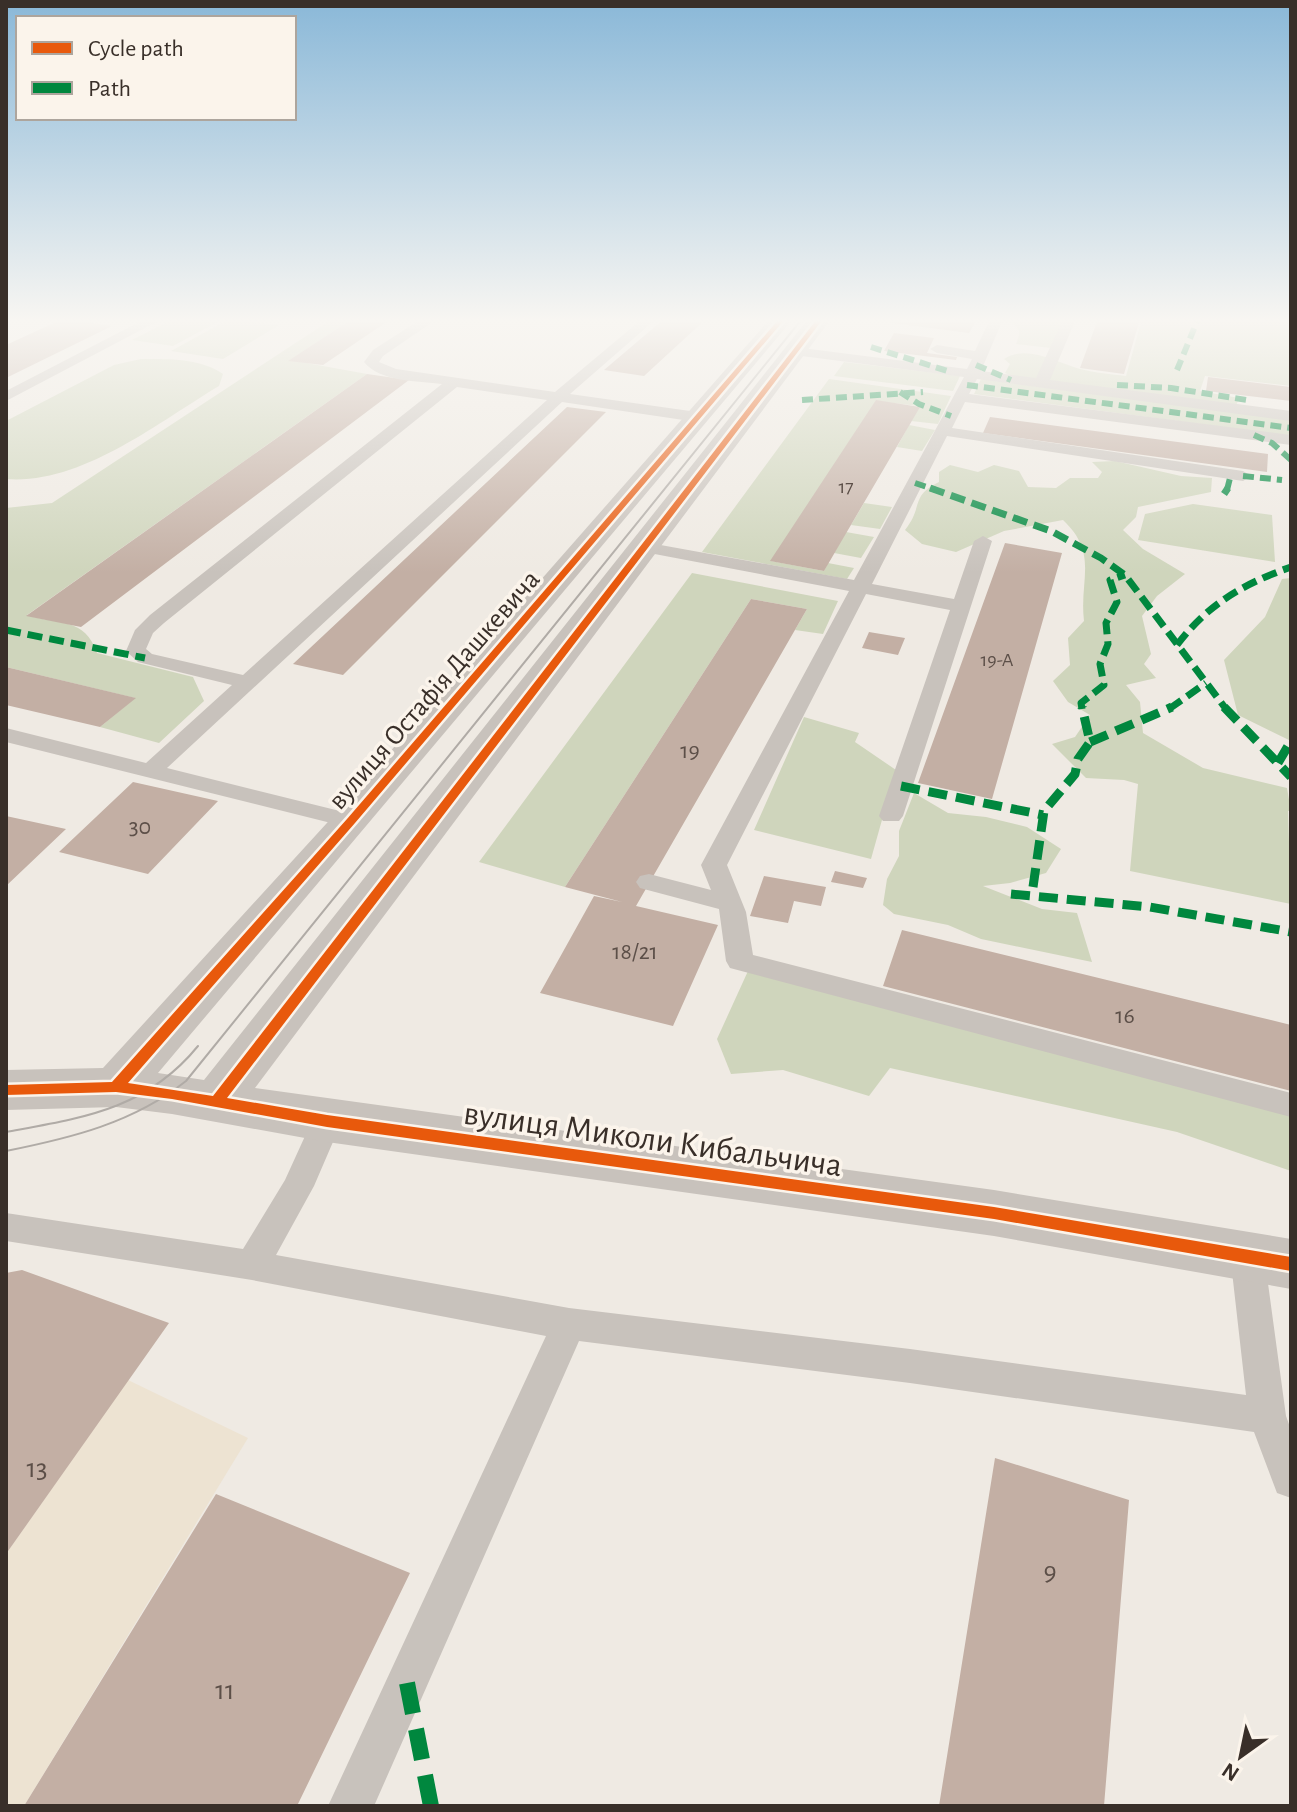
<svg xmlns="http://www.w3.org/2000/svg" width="1297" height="1812" font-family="'Alegreya Sans',sans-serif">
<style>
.green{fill:#cfd5bc}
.plaza{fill:#ede3d2}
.building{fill:#c3afa4}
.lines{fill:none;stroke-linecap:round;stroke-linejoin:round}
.service{fill:#c8c2bc;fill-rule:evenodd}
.tertiary{fill:#c8c2bc;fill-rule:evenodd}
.tram{stroke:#b0aba6;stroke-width:2}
.quiet-far3{stroke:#00873e;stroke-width:6;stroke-dasharray:11 6;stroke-linecap:butt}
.quiet-far2{stroke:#00873e;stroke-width:7;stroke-dasharray:15 7;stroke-linecap:butt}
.quiet-far1{stroke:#00873e;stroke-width:9;stroke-dasharray:19 9;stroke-linecap:butt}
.quiet{stroke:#00873e;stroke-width:16;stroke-dasharray:31 16;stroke-linecap:butt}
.cycleway-casing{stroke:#fbf4eb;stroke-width:5}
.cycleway{fill:#e8590c;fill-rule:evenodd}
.labels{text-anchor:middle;stroke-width:7;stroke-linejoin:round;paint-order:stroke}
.far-number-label{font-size:20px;fill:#5c4f48}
.number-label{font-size:24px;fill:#5c4f48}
.street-label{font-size:28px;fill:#392f29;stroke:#fbf4eb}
.near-number-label{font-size:28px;fill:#5c4f48}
.near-street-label{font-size:34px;fill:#392f29;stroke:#fbf4eb}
</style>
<rect width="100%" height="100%" fill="#efeae3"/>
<path class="green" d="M173,319H223L173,346L132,340Z
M229,319L279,325L223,359L171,351Z
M332,319H352L290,360L367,374L27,615C58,625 85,617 97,653L193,677L204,701L159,743L100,727L135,698L6,667V508L52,503Z
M1008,319H1064L1051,348L1016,344C1023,328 1018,330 1008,319Z
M1142,319H1291V386L1205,376L1200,391L1239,398L1236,406L1019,379L1005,373L1010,364L1004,359C1027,344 1057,363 1080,369C1095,373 1111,374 1126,376Z
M141,359C168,359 200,358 223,374L219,386C157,423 81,485 6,479V421L114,365Z
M844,362L960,376L953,391L834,376Z
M829,379L951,396L938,424L911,421L919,406L876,401L771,561L824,571L828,563L854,568L847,579L702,552Z
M981,379L1291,420V436L974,394Z
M909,425L935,430L922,451L897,447Z
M1115,461L1181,476L1212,478L1211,492L1138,507L1136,517L1123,530L1143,549L1185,574L1157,596L1142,616L1151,654L1144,664L1156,678L1126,685L1140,702L1143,733L1203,768L1287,788L1291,811H1288L1291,904L1130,871L1138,784L1124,780L1086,778L1052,744L1075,737L1090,715L1068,702L1053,681L1070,665L1068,638L1084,621C1079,579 1099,554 1063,520L1004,531L956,552L922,544L905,530C924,506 910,496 939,482V472L950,465L978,472L994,465L1019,471L1028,487L1056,488L1070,478H1098L1102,472L1092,462Z
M864,503L892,507L880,529L851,525Z
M1193,504L1272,515L1275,562L1138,540L1145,514Z
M846,532L874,537L861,558L834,553Z
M692,573L838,601L823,634L795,630L807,609L751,599L565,887L479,862Z
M1291,578V741L1238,715L1224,660L1265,617L1282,579Z
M804,717L859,733L855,742L896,770L871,859L754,830Z
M914,793L948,813L986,817L1027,827L1061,849L1046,873L1010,883L983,886L1042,909L1077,913L1092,962L981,939L948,925L894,914L883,905L887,879L899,856V831Z
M748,971L1291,1115V1171L1177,1132L890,1068L869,1096L783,1070L731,1074L717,1039Z"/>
<path class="plaza" d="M128,1380L248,1438L24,1806H6V1554Z"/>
<path class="building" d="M76,319H101L93,323L112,326L6,378V345L58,321L68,322Z
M352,319H391L323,365L288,361Z
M664,319H706L644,376L604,370Z
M895,319H977L969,333L892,323Z
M1098,319H1140L1124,374L1080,368Z
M894,333L934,338L927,353L957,357L956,360L884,351Z
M367,374L409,380L81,627L26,616Z
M1208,377L1291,387V401L1206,391Z
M876,400L920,407L824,571L770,561Z
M567,407L606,412L343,675L293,664Z
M990,417L1268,454L1267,472L983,433Z
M1005,543L1062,553L992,799L918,783Z
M751,599L807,609L636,906L718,925L673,1026L540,993L594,896L622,902L565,887Z
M869,632L905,638L898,655L862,648Z
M6,667L136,698L100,727L6,705Z
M133,782L218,801L148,874L59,852Z
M6,816L66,829L6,886Z
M835,871L867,878L863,888L831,882Z
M764,876L826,887L821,906L794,901L788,923L750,916Z
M902,930L1291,1025V1091L883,986Z
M22,1270L169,1323L6,1554V1273Z
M995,1458L1129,1500L1104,1806H939Z
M216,1494L410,1573L297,1806H24Z"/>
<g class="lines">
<path class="service" d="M145,319H162L6,401V391Z
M421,319H437L383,356L379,362L396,369L555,392L642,319H656L570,394L697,412L705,417L697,422L562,402L167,768L360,816L363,821L360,826L351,828L6,742V728L146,763L232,685L138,662L126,651L135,630L150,615L442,384C418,381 380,382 364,362L373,350ZM457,387L547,400L243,675L152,654L146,649L153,633L164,623Z
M990,319H1003L981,371L1036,378L1063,319H1076L1050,380L1291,411V421L977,379L969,394L1291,435V445L965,402L952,428L1243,471L1251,476L1243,481L947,436L872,584L954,599L974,541L983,536L992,541L903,816L899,821H883L879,816L950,610L866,594L727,865L746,912L753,955L1291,1093V1117L730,968L726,961L719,909L640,888L636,882L640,876L649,874L711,890L701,865L849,591L644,552L635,547L644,542L854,580L964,377L794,355L787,351L794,347L967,369L972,359L937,353L930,349L937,345L975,351Z
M327,1109L338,1112L342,1121L314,1186L276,1255L569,1308L910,1349L1246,1395L1230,1254L1235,1244L1247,1239L1259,1244L1264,1254L1286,1416L1291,1430V1498L1277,1493L1254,1432L910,1383L579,1341L374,1806H328L546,1336L252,1280L6,1241V1213L243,1249L285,1180L316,1112Z"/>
<path class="tertiary" d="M770,319H793L158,1073L204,1080L808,319H831L255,1088L994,1190L1291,1239V1289L994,1236L327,1142L172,1114L116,1107L6,1110V1070L103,1068L337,812Z"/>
<path class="tram" d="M6,1132C82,1118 146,1110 198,1046
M6,1151C71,1138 133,1123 186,1081L802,319"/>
<path class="quiet-far3" d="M871,347L951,372
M976,365L1011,380
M1177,370L1198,319
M967,385L1291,428
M1117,385L1171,388L1247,400
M900,392L919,404L951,416
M802,400L923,392
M1254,435L1272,443L1291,460
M1243,476L1282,480
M915,483L936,490
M1227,490L1231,474"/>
<path class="quiet-far2" d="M930,488L1051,531L1101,558L1125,575L1226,709
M1224,494L1228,488
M6,630L145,658
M1177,645C1208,604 1243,584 1291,567
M1082,709L1081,703L1104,685L1100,664L1108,644L1106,623L1117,602L1110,580L1125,575
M1169,709L1206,683"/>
<path class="quiet-far1" d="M1224,707L1291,777
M1090,742L1172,707
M1278,763L1291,741
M901,786L1043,815
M1033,887L1044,811L1075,774L1078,759L1090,742L1082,707
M1011,894L1150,907L1291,932"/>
<path class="quiet" d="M407,1683L431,1806"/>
<g class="cycleway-casing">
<path id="cycleway" d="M779,319H785L355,823L128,1083L213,1096L817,319H823L227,1098L327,1115L994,1207L1291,1257V1271L994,1219L327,1127L172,1099L116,1092L6,1095V1085L112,1082L347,819Z"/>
</g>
<use href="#cycleway" class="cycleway"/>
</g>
<linearGradient id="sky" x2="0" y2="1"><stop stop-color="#8ab8d8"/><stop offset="0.56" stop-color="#f8f6f2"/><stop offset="1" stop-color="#f8f6f2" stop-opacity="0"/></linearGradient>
<rect width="1297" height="573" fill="url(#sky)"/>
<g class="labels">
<g class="far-number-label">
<text x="846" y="493">17</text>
<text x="997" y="666">19-А</text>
</g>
<g class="number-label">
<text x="690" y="758">19</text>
<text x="140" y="834">30</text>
<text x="635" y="959">18/21</text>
<text x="1125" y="1023">16</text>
</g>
<g class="street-label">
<text transform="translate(433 689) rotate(-49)" y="10">вулиця Остафія Дашкевича</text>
</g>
<g class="near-number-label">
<text x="37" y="1477">13</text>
<text x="1050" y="1580">9</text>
<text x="225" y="1699">11</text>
</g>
<g class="near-street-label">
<text transform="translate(653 1138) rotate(8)" y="12">вулиця Миколи Кибальчича</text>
</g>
</g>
<rect width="1297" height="1812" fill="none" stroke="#392f29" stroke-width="16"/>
<rect x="16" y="16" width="280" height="104" fill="#fbf4eb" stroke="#ada59d" stroke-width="2"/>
<rect x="32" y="42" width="40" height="12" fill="#e8590c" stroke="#ada59d" stroke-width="2"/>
<text x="88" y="56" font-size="24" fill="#392f29">Cycle path</text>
<rect x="32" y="82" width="40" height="12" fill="#00873e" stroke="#ada59d" stroke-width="2"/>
<text x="88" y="96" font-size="24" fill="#392f29">Path</text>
<g transform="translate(1241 1756) rotate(213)" stroke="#fbf4eb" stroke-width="6" paint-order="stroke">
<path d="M0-6L14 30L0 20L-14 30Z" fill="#392f29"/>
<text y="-12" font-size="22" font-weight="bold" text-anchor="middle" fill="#392f29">N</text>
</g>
</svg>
